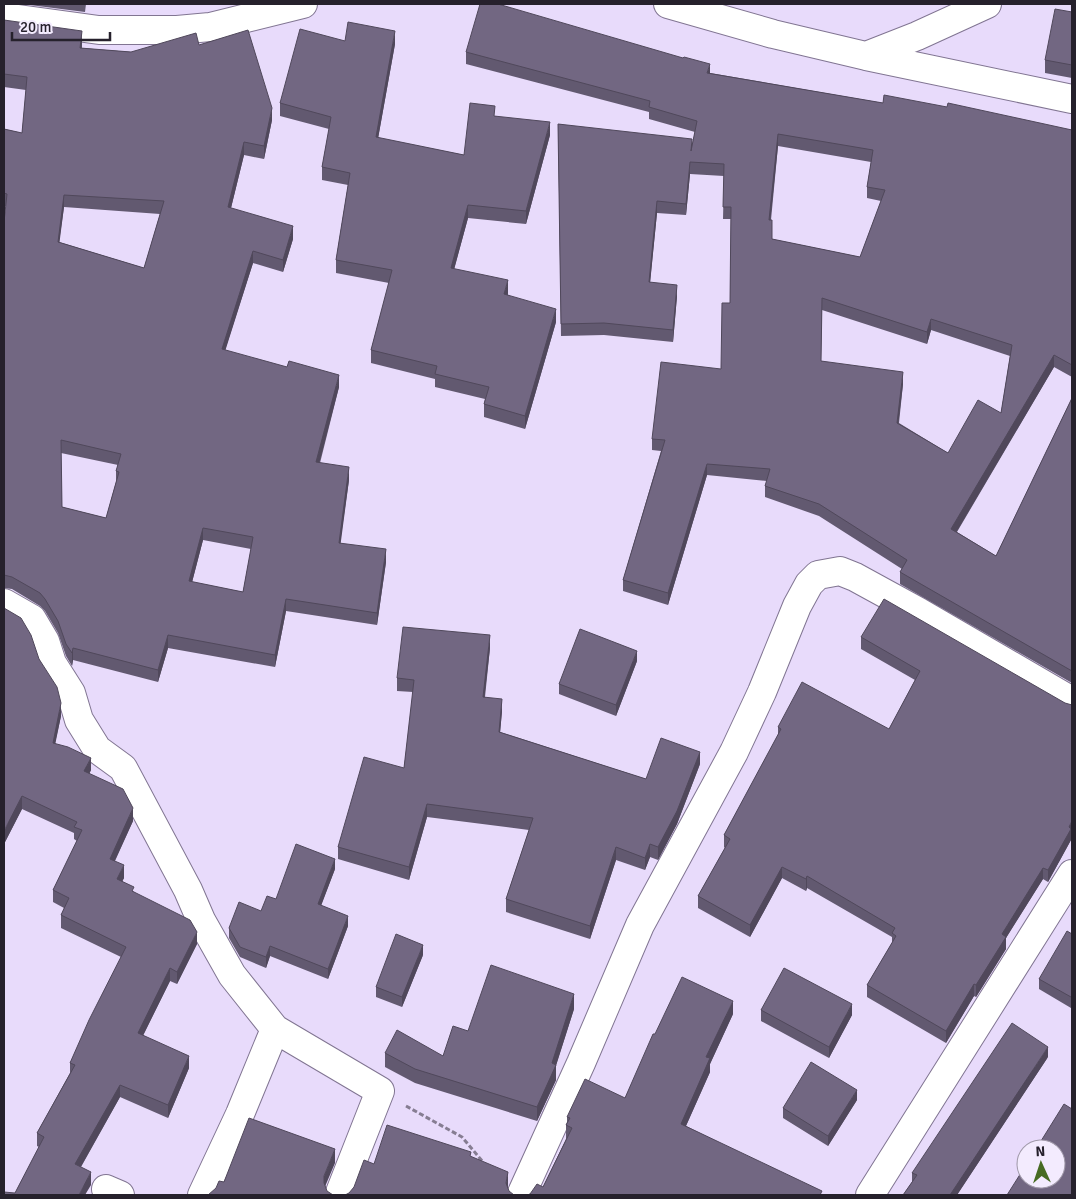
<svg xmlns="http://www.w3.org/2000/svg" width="1076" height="1199" font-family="Signika,sans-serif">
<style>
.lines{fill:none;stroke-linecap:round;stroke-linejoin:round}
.minor-casing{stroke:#817592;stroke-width:30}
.path{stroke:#867d92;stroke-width:3;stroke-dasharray:5 2.5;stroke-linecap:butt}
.minor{stroke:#fff;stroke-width:28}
.wall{fill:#625970;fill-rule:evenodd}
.shaded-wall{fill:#50485b}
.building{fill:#726782;stroke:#50485b;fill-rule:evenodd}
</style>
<rect width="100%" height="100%" fill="#e8dbfb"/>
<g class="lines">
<g class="minor-casing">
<path id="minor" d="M668,4L773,34L866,56L1072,99
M4,17L99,30H177L210,27L303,4
M866,56L917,36L987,4
M4,603L32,619L45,641L52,663L71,693L79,720L97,749L123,768L188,890L201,920L232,975L275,1029L380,1091L339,1195
M106,1189L120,1195
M202,1195L240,1114L275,1029
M521,1195L581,1063L640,925L734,752L762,692L797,606L809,584L818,575L840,571L855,577L919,612L1072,701
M870,1195L1072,874"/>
</g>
<path class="path" d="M406,1106L462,1137L483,1162"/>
<use href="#minor" class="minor"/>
</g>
<path class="wall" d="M22,4H86L85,12Z
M1072,12V78L1045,73V60Z
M4,20L82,43V48L131,52L199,45L272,120L264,159L244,155L231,208L293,239L283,272L253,263L225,350L339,387L320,463L349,480L340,543L386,562L377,625L286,611L275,667L168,648L158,682L73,660L72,666L66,656L58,633L45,611L40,606L12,589L4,588L6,206H4V129L22,133L26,90L4,87ZM64,207L160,214L144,268L59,242ZM61,453L118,465L116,471V482L106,518L62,507ZM203,540L251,549L243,592L192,582Z
M345,41L395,44L378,138L464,155L495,116L550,135L526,224L468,218L454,269L508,293V295L556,322L525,429L484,417V404L485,399L435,387V379L371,363V350L389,283L336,273V260L348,185L322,180V167L329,129L280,116V103Z
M466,52L710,73L883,103L1072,130V377L1054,367L957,532L996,556L1072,398V683L900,584V572L902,569L819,516L765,497V486L767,481L707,475L668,605L623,591V580L661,451L652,450V439L721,369L730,303L731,219H723L724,176L690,174L686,215L657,213L650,282L677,296L673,342L604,335L561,336L558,124L692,145L695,132L649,119V112L466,64ZM778,146L871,162L867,187V198L881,201L860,257L772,239L771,220ZM822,310L927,344L931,330L1010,356L1001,413L948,453L899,423L903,384L821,361Z
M861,637L1065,703L1071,840L1048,882L1043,879L1006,938V949L976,997L974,996L946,1043L867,997V985L892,943V937L807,888L806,891L782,878L750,937L698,908V896L725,848L724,847V835L778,735V727L889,729L915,680L861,649Z
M490,648L485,697L502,711L500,732L646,779L700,764L677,824L658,860L650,857L645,870L616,860L590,939L506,912V899L529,830L427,817L409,880L338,859V847L404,768L413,692L397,691V678Z
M39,659L61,716L55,743L91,770L89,774L133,821L115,861L124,878L122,881L134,892L197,944L177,984L170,981L143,1035L189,1068L168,1118L120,1097L81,1167L91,1185L15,1193L39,1147L37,1146V1133L70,1073V1063L121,957L61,928V915L64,908L53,902V890L77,841L74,839V833L22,809L4,844Z
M637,661L616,716L559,694V684Z
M335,869L321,905L348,926L328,979L270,956L266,968L240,957L229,938V928L261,911L276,899Z
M1072,934V1006L1071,1008L1039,989V979Z
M423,955L402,1007L376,997V987Z
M574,1009L556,1065V1080L537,1121L415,1083L385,1067V1053L443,1056L468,1031Z
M761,1010L852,1015L829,1058L761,1021Z
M733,1014L710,1064V1072L686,1126L822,1195L530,1194L543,1187L566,1139V1125L567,1122V1117L625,1098L655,1034Z
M1048,1057L957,1195H903L912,1182V1173Z
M857,1100L828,1146L783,1118V1108Z"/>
<path class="shaded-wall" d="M82,31V43L80,60V48Z
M395,31V44L376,150V137Z
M710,64V76L707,73Z
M272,108V120L264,159V146Z
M550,122V135L526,224V211Z
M778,134V146L769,232V220Z
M244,142V155L228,220V207Z
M690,162V174L686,215V204Z
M64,195V207L58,254V242Z
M657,201V213L649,294V282Z
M468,205V218L451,281V268Z
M293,226V239L283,272V260Z
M253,251V263L222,361V349Z
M508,280V293L504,308V294Z
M677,285V296L673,342V330Z
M556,309V322L525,429V416Z
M931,319V330L927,344V332Z
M1054,355V367L951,541V529Z
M903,372V384L897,434V423Z
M339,375V387L316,475V462Z
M707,464V475L668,605V593Z
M349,467V480L339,556V543Z
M203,528V540L189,594V581Z
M386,549V562L377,625V613Z
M286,599V611L275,667V655Z
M168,635V648L158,682V670Z
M490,635V648L483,709V697Z
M73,648V660L72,666V653Z
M637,651V661L616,716V705Z
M502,699V711L499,745V732Z
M61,703V716L53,755V743Z
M700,752V764L677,824L658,860V847Z
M91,758V770L84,784V771Z
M22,796V809L4,844V831Z
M427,804V817L409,880V867Z
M133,808V821L110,871V859Z
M1072,821L1071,840L1048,882V870Z
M650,844V857L645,870V858Z
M616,847V860L590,939V926Z
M335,859V869L318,914V904Z
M124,865V878L117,892V879Z
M782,867V878L750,937V925Z
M1043,868V879L1006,938V949L976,997V985L1002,934Z
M807,876V888L806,891V879Z
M348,916V926L328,979V969Z
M197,932V944L177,984V972Z
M423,945V955L402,1007V997Z
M270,946V956L266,968V957Z
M170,968V981L138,1046V1033Z
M974,984V996L946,1043V1031Z
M574,994V1009L555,1069L556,1065V1080L537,1121V1107Z
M1072,996V1006L1071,1008V997Z
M733,1001V1014L710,1064V1072L681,1137V1124L706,1057Z
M852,1004V1015L829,1058V1047Z
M1048,1047V1057L957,1195H950Z
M189,1056V1068L168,1118V1105Z
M120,1085V1097L75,1177V1164Z
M857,1090V1100L828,1146V1136Z
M335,1149V1163L324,1189V1176Z
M91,1172V1185L85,1195H79Z
M508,1172V1186L506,1195V1183Z"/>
<path class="building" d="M480,4H498L683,58L684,57L710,64L707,73L883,103L884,95L947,107L948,103L1072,130V365L1054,355L951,529L996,556L1072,398V671L900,572L907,560L819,504L765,486L770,469L707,464L668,593L623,580L665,440L652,439L661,362L721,369L722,303H730L731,207H723L724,164L690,162L686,204L657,201L649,282L677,285L673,330L604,323L561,324L558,124L692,139L691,151L697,121L649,107L650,101L466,52ZM778,134L873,150L867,187L885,190L860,257L772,239V220H769ZM822,298L927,332L931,319L1012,345L1001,413L978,400L948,453L897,423L903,372L821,361Z
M1055,9L1072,12V65L1045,60Z
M4,20L82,31L80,48L131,52L196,33L199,45L248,30L272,108L264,146L244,142L228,207L293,226L283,260L253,251L222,349L287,367L289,361L339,375L316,462L349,467L339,543L386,549L377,613L286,599L275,655L168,635L158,670L73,648L72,653L66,644L58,621L45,599L40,593L12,577L4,575V222L7,194L4,193V129L22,133L27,77L4,74ZM64,195L164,201L144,268L58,242ZM61,440L121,454L116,471L119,472L106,518L62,507ZM203,528L253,537L243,592L189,581Z
M348,22L395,31L376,137L464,155L470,103L495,106L494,116L550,122L526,211L468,205L451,268L508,280L504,294L556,309L525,416L484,404L489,387L435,374L437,366L371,350L392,270L336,260L350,173L322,167L331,117L280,103L300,29L345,41Z
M884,599L1065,703L1072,705V821L1069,827L1071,829L1048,870L1043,868L1002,934L1006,937L976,985L974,984L946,1031L867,985L896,936L892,933L895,928L807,876L806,879L782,867L750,925L698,896L730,839L724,835L781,729L778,727L802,682L889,729L920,671L861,637Z
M4,608L21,618L31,635L39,659L57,687L61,703L53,743L68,747L91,758L84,771L123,789L133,808L110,859L124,865L117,879L134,887L132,891L190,920L197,932L177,972L170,968L138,1033L189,1056L168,1105L120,1085L75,1164L91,1172L79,1195H4V1192L15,1193L44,1137L37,1133L75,1065L70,1063L89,1020L126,947L61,915L69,898L53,890L82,830L74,827L77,822L22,796L4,831Z
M403,627L490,635L483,697L502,699L499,732L646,779L661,738L700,752L677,811L658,847L650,844L645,858L616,847L590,926L506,899L533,818L427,804L409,867L338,847L364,757L404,768L414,680L397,678Z
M580,629L637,651L616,705L559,684Z
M296,844L335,859L318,904L348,916L328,969L270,946L266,957L240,947L229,928L239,902L261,911L267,896L276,899Z
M1067,931L1072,934V996L1071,997L1039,979Z
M396,934L423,945L402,997L376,987Z
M491,965L574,994L552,1063L556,1065L537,1107L415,1069L385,1053L397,1030L443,1056L453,1026L468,1031Z
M784,968L852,1004L829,1047L761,1010Z
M682,977L733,1001L706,1057L710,1058L681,1124L822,1191L820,1195H527L530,1194L537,1184L543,1187L572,1128L566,1125L570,1118L567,1117L585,1079L625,1098L653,1034H655Z
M1012,1023L1048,1047L950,1195H903L917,1175L912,1173Z
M811,1062L857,1090L828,1136L783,1108Z
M1064,1104L1072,1109V1195H1007L1026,1165V1179H1056V1149H1036Z
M249,1118L335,1149L324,1176V1183L327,1191L333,1195H208L216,1188L219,1181L224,1182Z
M387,1125L471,1152L470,1156L508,1172L506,1183L509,1191L514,1195H345L349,1193L354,1187L364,1160L374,1164Z"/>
<rect width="1076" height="1199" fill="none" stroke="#26212c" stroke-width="10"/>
<g transform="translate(1041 1164) rotate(357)"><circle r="24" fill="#f3ebfe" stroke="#a19aaa"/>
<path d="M0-4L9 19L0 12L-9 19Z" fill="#476b23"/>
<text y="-8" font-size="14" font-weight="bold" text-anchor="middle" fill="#26212c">N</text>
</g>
<path d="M12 32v8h98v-8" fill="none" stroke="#26212c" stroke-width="2.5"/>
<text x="20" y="32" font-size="15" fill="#26212c" stroke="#f3ebfe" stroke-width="4" paint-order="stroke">20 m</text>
</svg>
